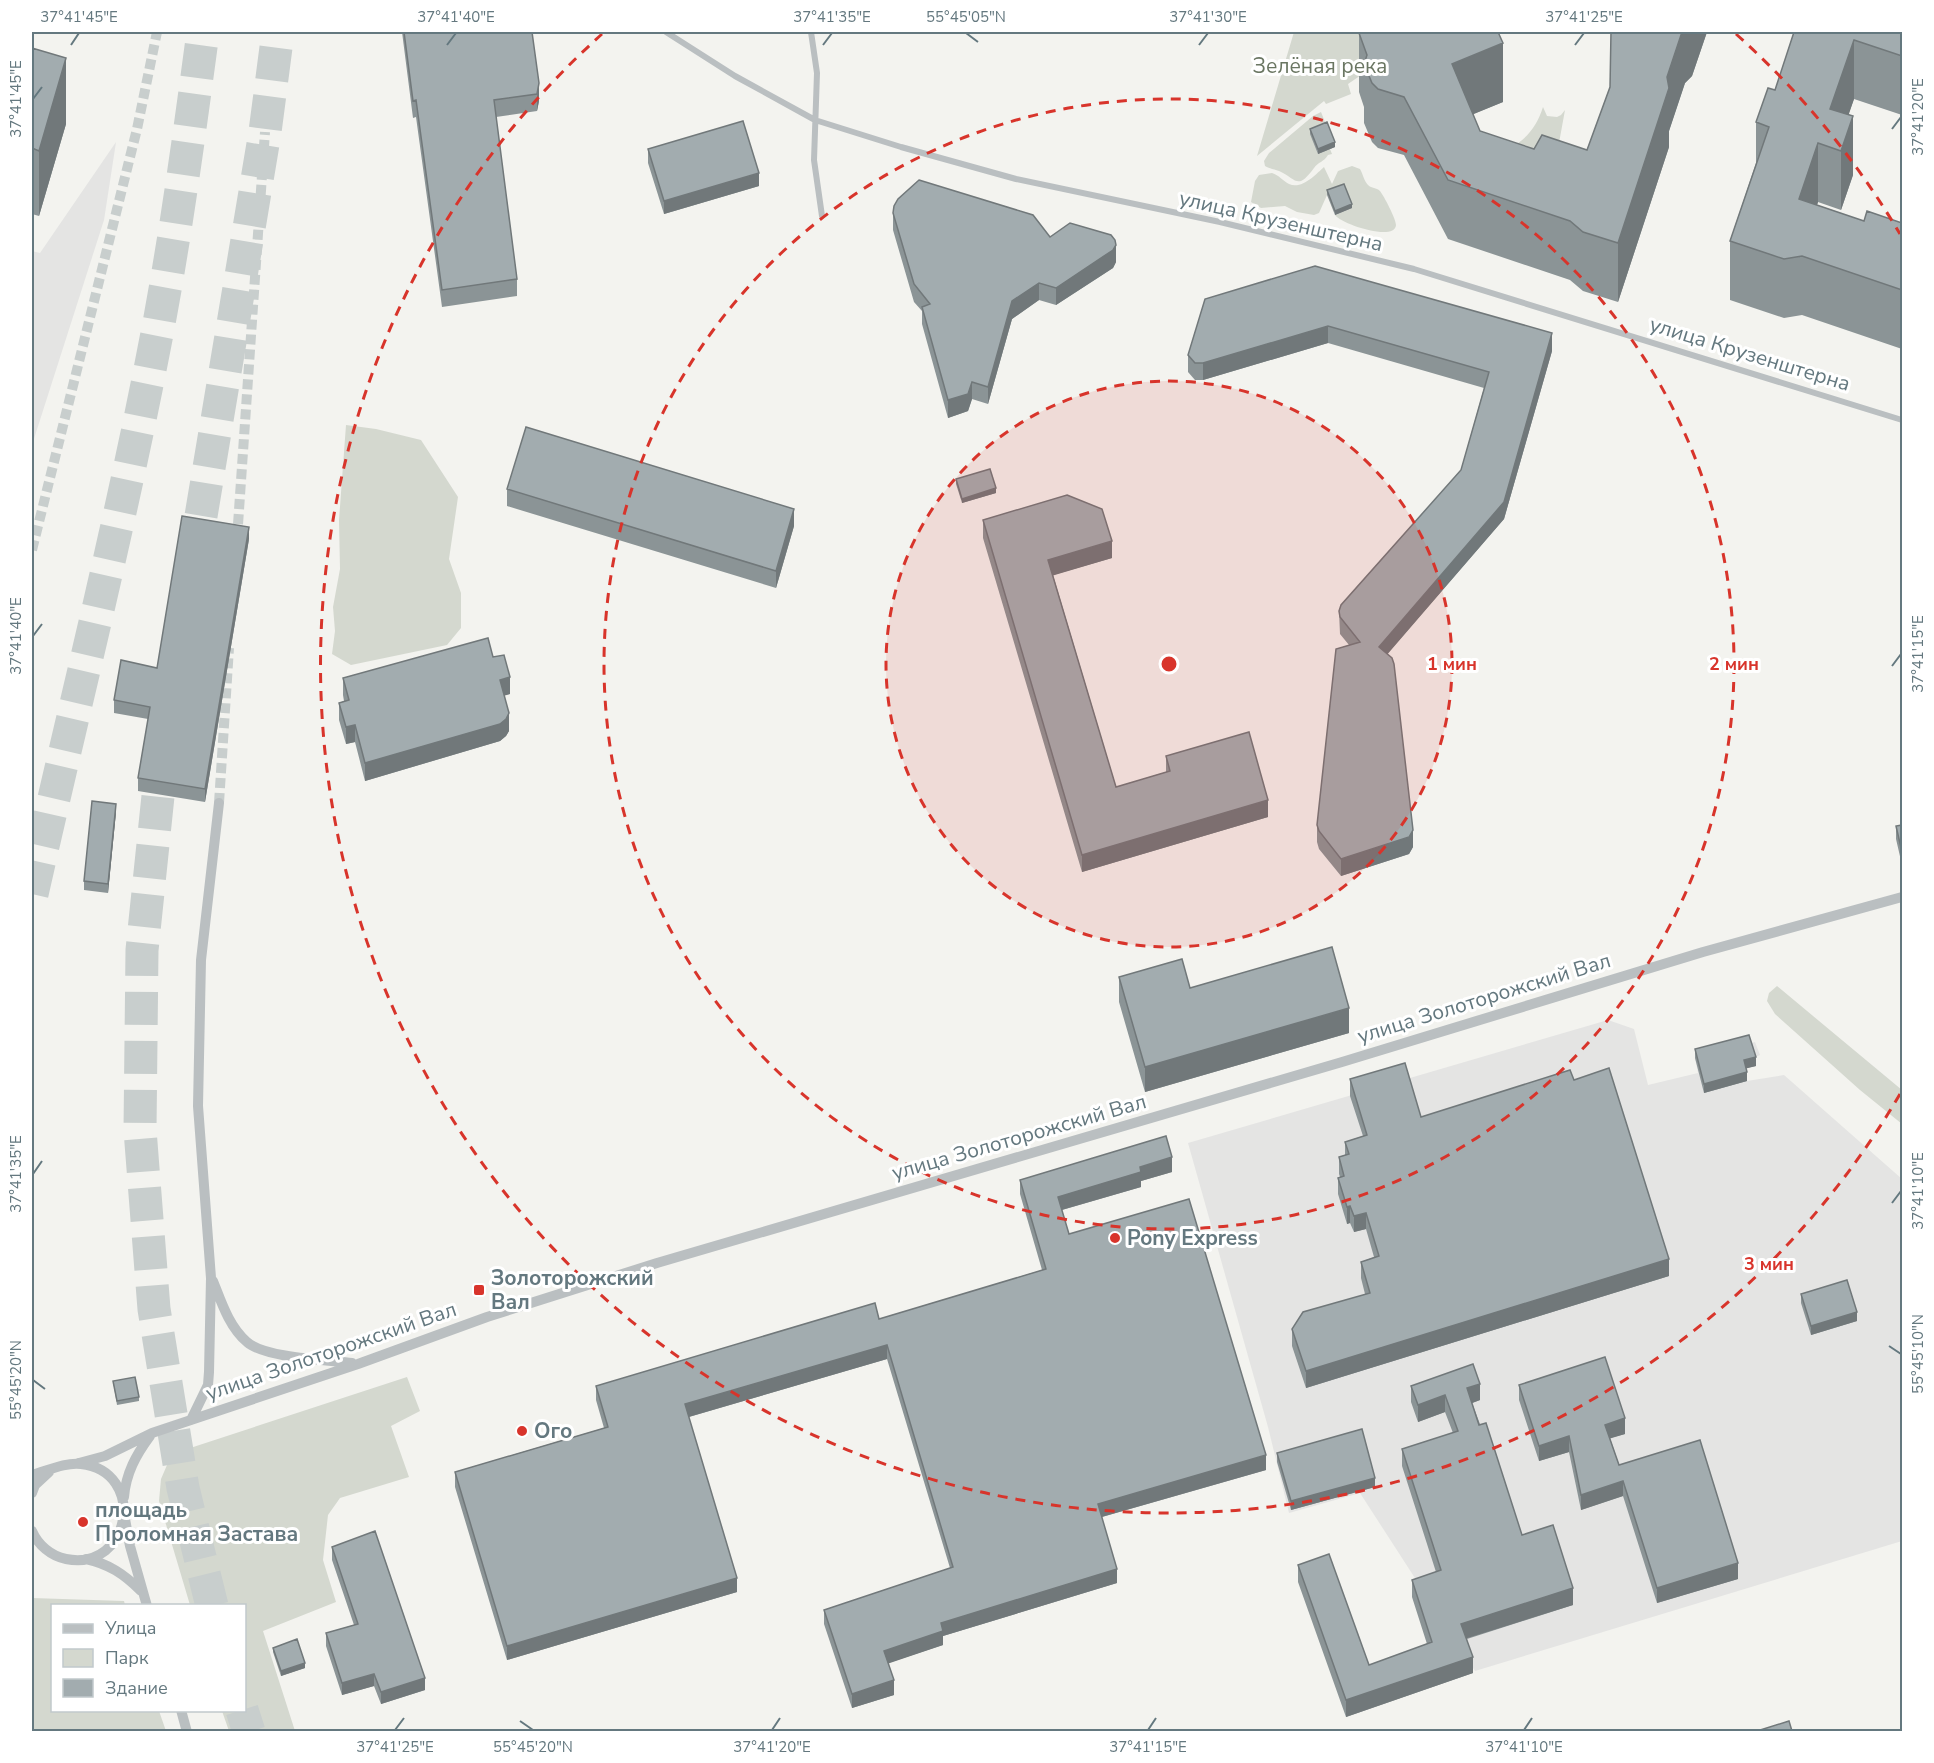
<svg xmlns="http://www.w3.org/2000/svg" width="1934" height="1763" font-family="'Nunito Sans',sans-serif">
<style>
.built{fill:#e4e4e3}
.green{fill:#d4d8cf}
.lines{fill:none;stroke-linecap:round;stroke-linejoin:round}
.tertiary-tunnel{stroke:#c8cecd;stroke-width:10;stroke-dasharray:10 5;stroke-linecap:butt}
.primary-tunnel{stroke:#c8cecd;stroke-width:33;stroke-dasharray:33 16;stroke-linecap:butt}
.minor{stroke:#babfc1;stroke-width:6}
.tertiary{stroke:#babfc1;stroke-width:10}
.wall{fill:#8b9496}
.shaded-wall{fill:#71787a}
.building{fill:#a2acaf;stroke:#71787a;stroke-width:1.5}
.ticks{fill:none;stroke:#64787f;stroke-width:2}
.ring{fill:none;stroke:#d8342b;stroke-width:3;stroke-dasharray:10 8}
.poi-dot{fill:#d8342b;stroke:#fff;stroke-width:2}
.labels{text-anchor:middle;stroke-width:6;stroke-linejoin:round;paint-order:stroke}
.park-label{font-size:21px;fill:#6a7662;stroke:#fff}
.street-label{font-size:21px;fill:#64787f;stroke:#fff}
.poi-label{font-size:21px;font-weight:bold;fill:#64787f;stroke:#fff;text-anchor:start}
.centre{fill:#d8342b;stroke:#fff;stroke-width:3}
.ring-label{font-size:18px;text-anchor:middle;font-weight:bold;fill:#d8342b;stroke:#fff;stroke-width:6;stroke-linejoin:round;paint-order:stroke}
.neatline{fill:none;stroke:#64787f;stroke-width:2}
.ticks-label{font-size:15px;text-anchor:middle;fill:#64787f}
</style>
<rect width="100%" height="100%" fill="#f3f3ef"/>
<path class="built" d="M116,142L104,220L32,445V251L40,253Z
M1608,1020L1634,1029L1648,1085L1698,1073L1695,1058L1755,1042L1760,1055L1753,1058L1756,1066L1744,1069L1747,1081L1784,1075L1902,1179V1541L1475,1671L1360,1493L1289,1513L1268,1427L1188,1143Z"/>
<path class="green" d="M1294,32H1424L1348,84L1351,94L1326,104L1324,101L1257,156Z
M1543,107L1547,116L1557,117L1561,115L1565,110L1559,143L1549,151L1510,148C1527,139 1537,126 1543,107Z
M1321,112L1327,127L1318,153L1330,149L1332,154L1328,155C1324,162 1318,162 1314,168C1297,191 1297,179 1279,171C1274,169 1270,169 1265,166L1264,161L1269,153L1313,116Z
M1352,166L1360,169C1363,174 1364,181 1368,185C1372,189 1376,187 1380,191C1384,196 1396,219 1396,225C1395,242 1341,224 1335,215L1352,208L1344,188L1327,195L1319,213L1314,215L1297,212L1285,206L1261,208L1251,202L1255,181L1259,175L1272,173C1279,175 1283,181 1289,184C1302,190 1316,174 1324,167L1332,184L1338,171Z
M346,425L376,429L421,440L458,497L449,559L461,593V628L447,645L351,665L332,654L335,631L333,607L340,569L339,520Z
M1777,986L1902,1090V1124L1860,1090L1775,1014L1767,1001L1769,993Z
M407,1377L420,1411L391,1426L409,1477L340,1498L328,1515L323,1560L336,1602L263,1631L295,1731H229L222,1711L244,1710V1606L190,1605L159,1501L161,1479L167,1465L178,1452Z
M32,1598L124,1601L125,1605L52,1606V1710L159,1711L166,1731H32Z"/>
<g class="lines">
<path class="tertiary-tunnel" d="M237,539L265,132
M32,550L137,129L157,32
M219,803L229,648"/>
<path class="primary-tunnel" d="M193,564L265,132L278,32
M163,748L142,950L140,1130L154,1309L183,1488L212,1606
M32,894C75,704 123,514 159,323C177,226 190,129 203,32
M242,1710L249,1732"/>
<path class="minor" d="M666,32L735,76L815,120L901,147L1016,179L1220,222L1414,269L1902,420
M811,32L817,73L814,160L822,216"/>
<path class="tertiary" d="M213,1281C221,1301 229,1327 247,1342C265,1358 327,1360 352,1363
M191,1420L208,1385L209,1372L211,1278L198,1106L201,960L219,803
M79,1463L105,1456L152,1433L358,1364L487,1317L657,1263L1342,1062L1703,952L1902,897
M32,1475C47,1471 65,1462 81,1464C147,1471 132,1572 66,1559C51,1556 38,1545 32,1531
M32,1493L35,1485L49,1472
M124,1497C126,1473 136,1455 150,1436
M125,1519L130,1546L147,1606
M86,1559C109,1564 124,1574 141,1591
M181,1710L187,1732"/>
</g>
<path class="wall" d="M402,32H532L539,101L537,111L496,117L517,279V296L442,307L416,117L413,118Z
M1611,32H1707L1692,76L1685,83L1669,131V147L1618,302L1583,291L1570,280L1448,239L1404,155L1378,148L1372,142L1364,123V107L1359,92V33L1503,102L1473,114L1480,131L1534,149L1587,150L1610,87Z
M1794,32H1902V115L1854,99L1848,115L1853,175L1841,210L1818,202L1817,205L1864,221L1902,223V349L1802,315L1784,318L1730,300V241L1756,163V122L1775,90Z
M32,48L66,124L39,216L32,214Z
M1310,129L1335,147L1318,154L1310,134Z
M648,149L759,186L664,214L648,163Z
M1327,190L1352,208L1335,215L1327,195Z
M893,213L1050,237L1116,262L1113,268L1056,305L1039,300L1012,319L988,404L972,399L968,411L948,418L922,324V311L914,302L893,230Z
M1205,299L1552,351L1504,519L1387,654L1413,847L1409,854L1341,876L1319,849L1317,842V825L1349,645L1340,634L1339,611L1461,470L1484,388L1328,343L1203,380H1195L1188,372V355Z
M956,479L996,493L962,503L956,484Z
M507,489L794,526L776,588L507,506Z
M983,520L1112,558L1053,575L1116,787L1166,772V756L1268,817L1082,872L983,538Z
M249,539L205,802L138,791V778L148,719L114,713V700L157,668Z
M493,657L510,694L504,695L509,731L506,736L500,741L365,781L355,742L346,744L339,720V703L344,701L343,695V678Z
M116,812L108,893L84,890V881Z
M1902,825V865L1896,839V826Z
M1119,977L1190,988L1349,1033L1145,1092L1119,1002Z
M1695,1049L1756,1066L1746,1068L1747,1081L1704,1093L1695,1058Z
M1350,1079L1421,1117L1574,1080L1669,1276L1306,1388L1292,1346V1329L1365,1294L1361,1278V1262L1374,1257L1366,1229L1354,1232L1350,1223L1347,1224L1338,1194V1178L1340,1177L1339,1174V1157L1345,1155V1142L1363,1136L1350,1096Z
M1172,1172L1141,1181V1187L1062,1210L1069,1234L1266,1470L1102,1517L1117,1583L943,1636V1645L888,1663L894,1695L852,1708L824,1624V1610L950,1568L887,1359L689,1417L737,1592L507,1660L455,1487V1472L604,1428L596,1400V1386L879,1319L1042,1270L1020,1194V1180Z
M1801,1294L1857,1321L1811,1335L1801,1303Z
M113,1381L139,1397V1401L117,1405Z
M1519,1385L1625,1434L1610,1438L1619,1465L1738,1579L1657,1603L1623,1496L1581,1510L1569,1452L1539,1461L1519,1400Z
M1411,1386L1480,1400L1472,1403L1522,1535L1573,1605L1467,1639L1473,1673L1346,1717L1298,1582V1565L1369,1665L1427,1644L1412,1597V1580L1436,1572L1402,1466V1449L1453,1433L1445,1412L1418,1422L1411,1402Z
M1277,1453L1375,1487L1291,1510L1277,1462Z
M332,1547L425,1690L381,1704L374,1686L342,1695L326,1646V1633L354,1625L332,1560Z
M273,1648L305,1668L281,1676L273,1652Z"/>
<path class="shaded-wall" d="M1682,32H1707L1692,76L1685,83L1669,131V147L1618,302V243L1667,77Z
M1854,40V99L1837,149L1830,109Z
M1503,43V102L1452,123V64Z
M66,58V124L39,216V151Z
M539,83V101L537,111V94Z
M1853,116V175L1841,210V151Z
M1335,142V147L1318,154V149Z
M1818,143V202L1799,258V199Z
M759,173V186L664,214V201Z
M1352,204V208L1335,215V211Z
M1116,245V262L1113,268L1056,305V288Z
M1039,283V300L1012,319L988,404V387L1012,301Z
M1328,326V343L1203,380V363Z
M1552,333V351L1504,519L1379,664V647Z
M972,382V399L968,411L948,418V400Z
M996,488V493L962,503V499Z
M794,509V526L776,588V571Z
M249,527V539L205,802V789Z
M1112,541V558L1048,577V560Z
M510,677V694L500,697V680Z
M509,713V731L506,736L500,741L365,781V763Z
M355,725V742L346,744V727Z
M1268,800V817L1082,872V855Z
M116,804V812L108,893V884Z
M1413,830V847L1409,854L1341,876V859Z
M1349,1008V1033L1145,1092V1067Z
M1756,1057V1066L1744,1069V1060Z
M1747,1072V1081L1704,1093V1084Z
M1172,1157V1172L1141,1181V1187L1058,1211V1197L1140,1167Z
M1350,1206V1223L1347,1224V1207Z
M1366,1213V1229L1354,1232V1216Z
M1669,1259V1276L1306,1388V1371Z
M1857,1312V1321L1811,1335V1326Z
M887,1345V1359L685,1418V1404Z
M1480,1384V1400L1467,1405V1388Z
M1445,1395V1412L1418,1422V1405Z
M1625,1418V1434L1605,1440V1425Z
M1569,1436V1452L1539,1461V1446Z
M1266,1455V1470L1098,1518V1504Z
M1375,1478V1487L1291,1510V1501Z
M1623,1481V1496L1581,1510V1495Z
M1738,1563V1579L1657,1603V1588Z
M1117,1569V1583L943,1636V1645L884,1665V1651L941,1623Z
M737,1578V1592L507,1660V1646Z
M1573,1588V1605L1461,1640V1624Z
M1473,1657V1673L1346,1717V1700Z
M305,1663V1668L281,1676V1671Z
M374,1674V1686L342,1695V1683Z
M425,1678V1690L381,1704V1692Z
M894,1680V1695L852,1708V1694Z"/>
<path class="building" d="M404,32H532L539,83L537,94L494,100L517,279L442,290L416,100L413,101Z
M1363,32H1498L1503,43L1452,64L1480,131L1534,149L1542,135L1587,150L1610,87L1611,32H1682L1667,77L1669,88L1618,243L1583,232L1570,221L1448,180L1404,97L1378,89L1372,83L1364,64L1367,55L1359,33Z
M1794,32H1902V56L1854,40L1830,109L1853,116L1841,151L1818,143L1799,199L1864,221L1867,211L1902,223V290L1802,256L1784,259L1730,241L1769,127L1756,122L1768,88L1775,90Z
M32,48L66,58L39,151L32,148Z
M743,121L759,173L664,201L648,149Z
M1327,122L1335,142L1318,149L1310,129Z
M919,180L1033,215L1050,237L1070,223L1111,235L1115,240L1116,245L1113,250L1056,288L1039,283L1012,301L988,387L972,382L968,394L948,400L922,307L930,304L914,284L893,213L894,206L898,199Z
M1344,184L1352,204L1335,211L1327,190Z
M1315,266L1552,333L1504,502L1379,647L1392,658L1394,664L1413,830L1409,837L1341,859L1319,831L1317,825L1336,649L1360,642L1340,617L1339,611L1341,605L1461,470L1489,372L1328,326L1203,363H1195L1188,355L1205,299Z
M526,427L794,509L776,571L507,489Z
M990,469L996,488L962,499L956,479Z
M1067,495L1102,509L1112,541L1048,560L1116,787L1170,771L1166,756L1249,732L1268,800L1082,855L983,520Z
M182,516L249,527L205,789L138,778L150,707L114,700L121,660L157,668Z
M488,638L493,657L504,655L510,677L500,680L509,713L506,719L500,724L365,763L355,725L346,727L339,703L349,700L343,678Z
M92,801L116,804L108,884L84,881Z
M1902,825V852L1896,826Z
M1332,947L1349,1008L1145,1067L1119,977L1182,959L1190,988Z
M1749,1035L1756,1057L1744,1060L1747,1072L1704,1084L1695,1049Z
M1405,1063L1421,1117L1570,1070L1574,1080L1609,1068L1669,1259L1306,1371L1292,1329L1303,1312L1370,1293L1361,1262L1379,1256L1366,1213L1354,1216L1350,1206L1347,1207L1338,1178L1344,1176L1339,1157L1349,1154L1345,1142L1367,1135L1350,1079Z
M1166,1136L1172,1157L1140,1167L1141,1172L1058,1197L1069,1234L1189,1199L1266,1455L1098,1504L1117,1569L941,1623L943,1631L884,1651L894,1680L852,1694L824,1610L953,1567L887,1345L685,1404L737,1578L507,1646L455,1472L608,1427L596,1386L875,1303L879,1319L1046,1269L1020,1180Z
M1847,1280L1857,1312L1811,1326L1801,1294Z
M1605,1357L1625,1418L1605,1425L1619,1465L1700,1440L1738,1563L1657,1588L1623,1481L1581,1495L1569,1436L1539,1446L1519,1385Z
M1473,1364L1480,1384L1467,1388L1479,1425L1486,1423L1522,1535L1553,1525L1573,1588L1461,1624L1473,1657L1346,1700L1298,1565L1329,1554L1369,1665L1432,1642L1412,1580L1441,1570L1402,1449L1458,1431L1445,1395L1418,1405L1411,1386Z
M135,1377L139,1397L117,1401L113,1381Z
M1362,1429L1375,1478L1291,1501L1277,1453Z
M375,1531L425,1678L381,1692L374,1674L342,1683L326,1633L358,1624L332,1547Z
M297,1639L305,1663L281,1671L273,1648Z
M1789,1721L1792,1731H1757Z"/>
<path class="ticks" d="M966,33L978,42M71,45L79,33M447,45L456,33M823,45L832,33M1199,45L1208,33M1575,45L1584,33M33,99L42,87M1892,129L1901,117M33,636L42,624M1892,666L1901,654M33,1174L42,1161M1892,1203L1901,1191M1889,1346L1901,1354M33,1380L45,1389M520,1721L533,1730M395,1730L404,1718M772,1730L780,1718M1148,1730L1156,1718M1524,1730L1532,1718"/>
<circle cx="1169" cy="664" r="283" fill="#d8342b" fill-opacity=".12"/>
<g class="ring">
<circle cx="1169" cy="664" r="283"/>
<circle cx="1169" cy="664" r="565"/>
<path d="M1900 1094A848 848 0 1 1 602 34M1736 34A848 848 0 0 1 1900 234"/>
</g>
<g class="poi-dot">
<circle cx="1115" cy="1238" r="6"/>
<rect x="473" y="1284" width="12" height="12" rx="3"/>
<circle cx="522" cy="1431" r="6"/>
<circle cx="83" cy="1522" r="6"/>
</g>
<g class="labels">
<g class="park-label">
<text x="1320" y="73">Зелёная река</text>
</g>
<g class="street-label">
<text transform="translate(1281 221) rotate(13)" y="7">улица Крузенштерна</text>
<text transform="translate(1750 354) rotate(17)" y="7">улица Крузенштерна</text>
<text transform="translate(1484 998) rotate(-17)" y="7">улица Золоторожский Вал</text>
<text transform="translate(1019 1137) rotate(-16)" y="7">улица Золоторожский Вал</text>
<text transform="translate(331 1351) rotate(-19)" y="7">улица Золоторожский Вал</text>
</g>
<g class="poi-label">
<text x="1127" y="1245">Pony Express</text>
<text x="491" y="1285">Золоторожский<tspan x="491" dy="24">Вал</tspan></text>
<text x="534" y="1438">Ого</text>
<text x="95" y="1517">площадь<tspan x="95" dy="24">Проломная Застава</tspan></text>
</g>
</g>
<circle cx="1169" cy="664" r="9" class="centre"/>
<g class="ring-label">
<text x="1452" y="670">1 мин</text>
<text x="1734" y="670">2 мин</text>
<text x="1769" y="1270">3 мин</text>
</g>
<rect width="1934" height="1763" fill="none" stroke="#ffffff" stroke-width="66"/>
<rect x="51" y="1604" width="195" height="108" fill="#ffffff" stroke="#c1c9cc" stroke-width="1.5"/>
<rect x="63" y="1624" width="30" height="9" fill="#babfc1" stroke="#c1c9cc" stroke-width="1.5"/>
<text x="105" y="1634" font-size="18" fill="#64787f">Улица</text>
<rect x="63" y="1649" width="30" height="18" fill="#d4d8cf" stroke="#c1c9cc" stroke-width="1.5"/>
<text x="105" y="1664" font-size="18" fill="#64787f">Парк</text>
<rect x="63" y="1679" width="30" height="18" fill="#a2acaf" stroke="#c1c9cc" stroke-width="1.5"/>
<text x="105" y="1694" font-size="18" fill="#64787f">Здание</text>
<rect x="33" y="33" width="1868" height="1697" class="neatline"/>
<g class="ticks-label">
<text x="79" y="22">37°41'45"E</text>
<text x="456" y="22">37°41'40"E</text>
<text x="832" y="22">37°41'35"E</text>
<text x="966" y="22">55°45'05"N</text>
<text x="1208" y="22">37°41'30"E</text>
<text x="1584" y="22">37°41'25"E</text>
<text transform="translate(16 99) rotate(-90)" y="5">37°41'45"E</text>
<text transform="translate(1918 117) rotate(-90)" y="5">37°41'20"E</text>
<text transform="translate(16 636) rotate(-90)" y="5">37°41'40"E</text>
<text transform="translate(1918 654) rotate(-90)" y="5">37°41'15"E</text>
<text transform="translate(16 1174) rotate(-90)" y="5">37°41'35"E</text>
<text transform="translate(1918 1191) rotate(-90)" y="5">37°41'10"E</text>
<text transform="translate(1918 1354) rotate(-90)" y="5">55°45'10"N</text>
<text transform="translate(16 1380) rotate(-90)" y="5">55°45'20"N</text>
<text x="395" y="1752">37°41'25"E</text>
<text x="533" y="1752">55°45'20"N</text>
<text x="772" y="1752">37°41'20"E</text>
<text x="1148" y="1752">37°41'15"E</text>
<text x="1524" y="1752">37°41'10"E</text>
</g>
</svg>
